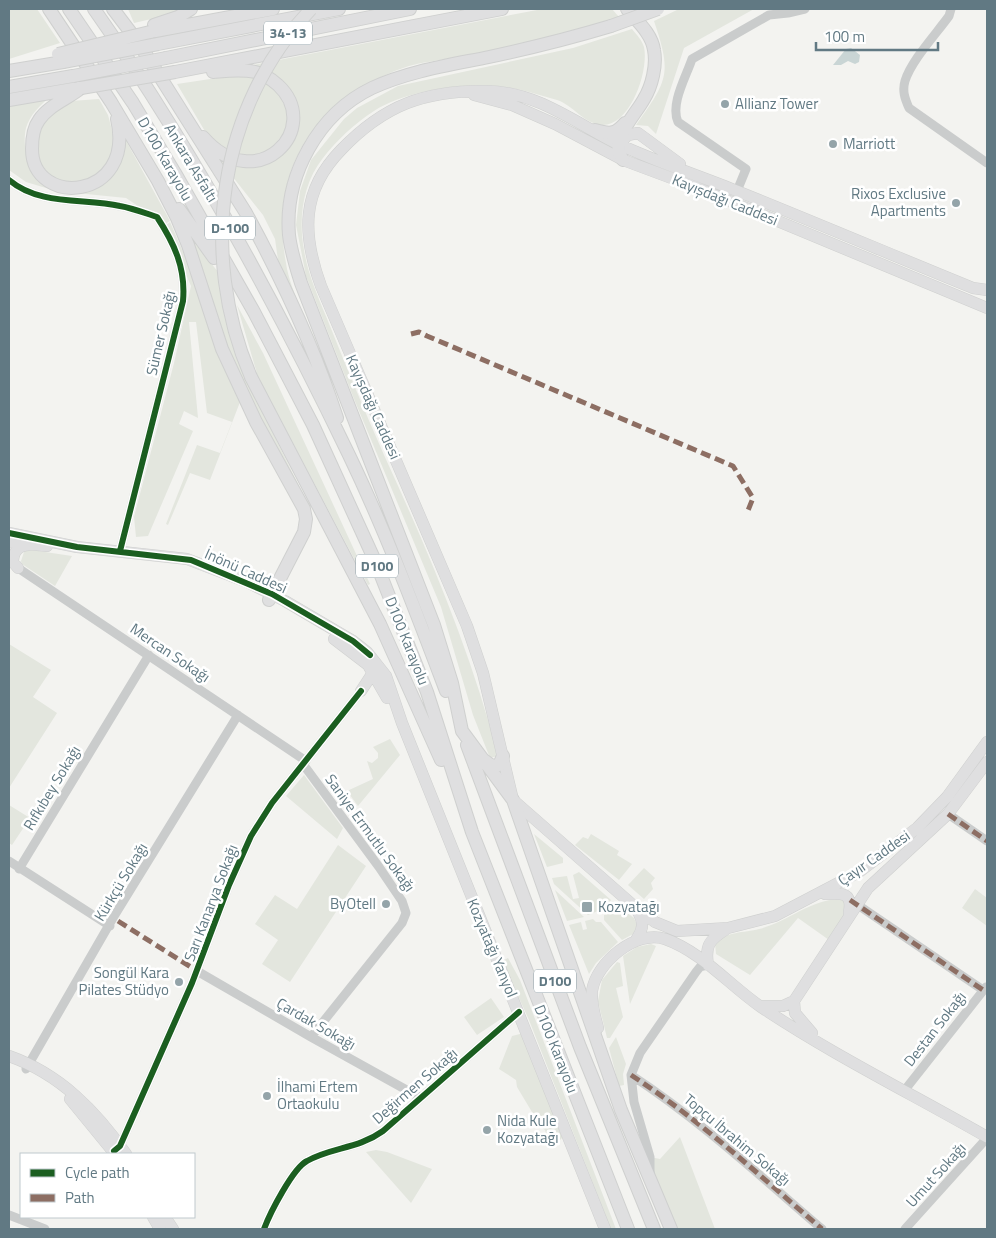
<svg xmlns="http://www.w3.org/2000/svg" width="996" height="1238" font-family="'Titillium Web',sans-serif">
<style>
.green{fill:#e3e6de}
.water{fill:#c9d5d5}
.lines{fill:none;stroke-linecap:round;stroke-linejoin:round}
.major-casing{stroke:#cfd0cf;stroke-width:12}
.highway-casing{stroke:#cfd0cf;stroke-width:14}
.minor{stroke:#cacccc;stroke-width:9}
.major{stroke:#dfdfe0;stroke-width:11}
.highway{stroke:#dfdfe0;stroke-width:12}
.highway-bridge-casing{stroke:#cfd0cf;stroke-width:14;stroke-linecap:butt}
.highway-bridge{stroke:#dfdfe0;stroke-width:12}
.quiet{stroke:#8d6e63;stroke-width:5;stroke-dasharray:10 5;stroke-linecap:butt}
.cycleway-casing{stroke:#fff;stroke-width:9}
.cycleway{stroke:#1b5e20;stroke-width:6}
.poi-dot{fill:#94a4a9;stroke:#fff;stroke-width:2}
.labels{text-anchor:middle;stroke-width:5;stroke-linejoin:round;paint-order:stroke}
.shield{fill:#fff;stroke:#90a1a8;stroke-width:1}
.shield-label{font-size:14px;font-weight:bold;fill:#617983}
.poi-label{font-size:15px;fill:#617983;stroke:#fff;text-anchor:start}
.street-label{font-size:15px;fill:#617983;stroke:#fff}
</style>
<rect width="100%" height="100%" fill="#f3f3f0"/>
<path class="green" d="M9,9H37L60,43L9,59Z
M128,9H180L173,14L134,23Z
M612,9L619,17C590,26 561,35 532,42C505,48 477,53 450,58C437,61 422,62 409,66C318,95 268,167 286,263C288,279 296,295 300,310L279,267L275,239L263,215L217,157L242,167H259L281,155L294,138V97L290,90L282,81L248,66L537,10Z
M679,9H754L684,48L656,134L648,126L636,125C668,80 672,74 654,21Z
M632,29C636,34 642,40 644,47C649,70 631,125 603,125C585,125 573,105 557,100C540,95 522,89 505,87C466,82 407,90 374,111C355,123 337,140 323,158C303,183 298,218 304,250C308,276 320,301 330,326C347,369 365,412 384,455C429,553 471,652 498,756L490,758L473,715L441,607L354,399L306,276L296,225L300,191L311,160L344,119L357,108L398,86L573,48Z
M237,75L263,79L274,86L287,110V129L269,151L246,157L223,150L206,133L177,84Z
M50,97C40,105 30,115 26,128C22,145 27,172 46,179C59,184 75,185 88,187L123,143L124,137L170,221L165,224L126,198L56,191L26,182L9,170V106Z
M99,99L108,115L113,134L115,150L104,170L80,184L55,180L39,162L36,135L41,122L71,101Z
M170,222L187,261L216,350L240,402L210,480L190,473L168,525L166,524L197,445L220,453L232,422L207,413L196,322H189L198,418L184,411L179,424L193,431L148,536L136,537L134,517L174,363L191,286L165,226Z
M193,241L219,273L249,385L301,490L300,491L271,443L222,339Z
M237,305L263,353L370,584L368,585L258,377Z
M25,549L72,556L55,586L22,564L21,561Z
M9,644L51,670L33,697L57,713L9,788Z
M390,739L400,755L358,806L347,791L373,779L367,761L372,763L378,758V753L373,747Z
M304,775L343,828L337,839L286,796Z
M9,805L30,818L12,845L9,843Z
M534,834L563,858V863L547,867Z
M591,834L619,851L617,855L632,864L619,880L575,845L583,837L588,839Z
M338,845L366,866L290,982L262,964L278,940L255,924L275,895L297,909Z
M644,868L655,878L651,883L653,889L644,899L628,885Z
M579,872L611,900L602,912L598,911L588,915L554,884L552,878L567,876L573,899L579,898L573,875Z
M975,889L987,898V926L962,908Z
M555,890L584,917L567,921Z
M839,899L845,901L846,913L829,940L798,918L750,975L716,954L715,944C726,931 744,933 759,929C788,922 809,900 839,899Z
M614,903L634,918L637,925L633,934L622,940L604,920V915Z
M593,919L596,922H601L618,942L596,963L589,974L569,925L581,922L583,930L587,929L585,921Z
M651,944L656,946L630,1004L623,956L637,947Z
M508,958L520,980L616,1229H611L529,1020L502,961Z
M617,962L620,963L623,986L616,988L623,1017L610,1038H607L598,1001L602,980Z
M491,998L504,1017L477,1035L464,1017Z
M520,1034H523L564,1136L554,1146H549L545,1130L541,1127L517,1087L516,1080L499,1069L512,1036Z
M616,1037L626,1064L623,1074L624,1085L619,1086L609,1048Z
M680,1137L715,1229H671L650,1178V1157L660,1159Z
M376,1150L387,1152L432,1169L411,1203L366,1152Z"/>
<path class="water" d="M846,49L851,48L860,55L859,62L855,64L848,61L841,65H833Z"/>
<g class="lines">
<g class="major-casing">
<path id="major" d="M474,95L512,105L555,124L623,160L698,188L987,308
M619,144L628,135L638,133L680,164
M987,290L973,288C892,255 812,221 732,189C694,174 655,161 618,144C575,123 538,92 487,91C425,90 384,105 341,150C301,191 302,234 321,286L467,626L483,673L513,800L635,907L655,922L677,931L728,928L775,916L859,872L917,828L947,797L987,742
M9,533L77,547L187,559L247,582L285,601L353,641L367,652L386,676L402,723L605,1229
M9,542L47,546
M18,568L13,562C13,552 19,545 29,545
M334,639L368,665L387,698
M361,691L376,668
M825,894C842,893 853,892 849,913
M636,940C644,928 644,922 637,910
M708,965C705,946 709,940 725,930
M794,1001L795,1013L812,1033
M761,1006H783L794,1001L868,888L948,814L987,762
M598,1028C595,1016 591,1004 592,991C596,963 636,929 665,939C702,952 729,985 761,1007C833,1055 912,1094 987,1137
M9,1056C60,1074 96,1111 126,1154
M70,1099L115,1154
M153,1217L160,1229
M165,1217L173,1229"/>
</g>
<g class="highway-casing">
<path id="highway" d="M49,9L111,102L158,181L177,218L188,245L222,349L256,422L304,509L306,519L304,532L269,600
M69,9L133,103L175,173L254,312L313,425L376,563L427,692L472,832L628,1229
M94,9C191,147 276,303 349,455C386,532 416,612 446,691
M113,9L138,42L246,213C282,279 314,347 337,418
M154,25L178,17L191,9
M611,26C571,38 531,48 489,57C450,65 409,71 372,88C318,114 284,176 289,235C291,252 296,267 301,283L434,625L452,683L462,731L513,800L621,1110L671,1229
M150,32L273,9
M158,44L339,9
M166,58L410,9
M9,71L63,62
M175,72L502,9
M9,87L73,76
M81,88C68,99 49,105 39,120C33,128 32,139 32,149C32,208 136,201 117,119
M9,100L79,88
M595,130C609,134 615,135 625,123
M203,137C257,199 324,128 278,85C271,79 263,73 255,72C241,69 226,71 213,72
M623,160C608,141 635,116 644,99C652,86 657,65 654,50C652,34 637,21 627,9
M179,209L214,258
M251,377L380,624L441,760
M467,745L580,1047L654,1229
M484,760L492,766L499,765L503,756"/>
</g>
<path class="minor" d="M951,9L949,16C936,34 911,61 905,81C902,91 905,99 909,108L987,163
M9,180C40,206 83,198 120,206C132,208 145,213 157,217C174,243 186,268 183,301L120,551
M737,191L746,169L678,122C670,104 686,77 692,59L769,15L788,13L805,9
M18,568L306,761
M303,764L379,867L402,901L406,913L402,923L311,1037
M948,814L987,841
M9,861L110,926
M19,869L149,655
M852,901L983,990
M197,971L311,1037L421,1098
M26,1069L113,918L238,715
M631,1075C700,1120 760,1176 822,1229
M904,1091L986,987
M117,1148L120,1146L192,983L229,885L251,836L272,803L361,691
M650,1173V1157L634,1102L631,1075L640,1053L696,972L700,967L708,965
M9,1215L45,1229
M264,1229C270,1213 293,1168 307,1161C332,1147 358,1149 383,1131L519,1012
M905,1229L987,1138"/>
<use href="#major" class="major"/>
<use href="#highway" class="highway"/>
<g class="highway-bridge-casing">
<path id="highway-bridge" d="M611,26L658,9
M58,54L150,32
M63,62L158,44
M73,76L166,58
M81,88L175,72
M251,377C198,254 218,107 311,9"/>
</g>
<use href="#highway-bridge" class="highway-bridge"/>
<path class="quiet" d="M411,334L419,332L427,336L733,466L753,498L747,513
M948,814L987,841
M850,900L983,990
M118,921L197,971
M631,1075C700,1120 760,1176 822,1229"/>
<g class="cycleway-casing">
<path id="cycleway" d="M9,180C40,206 83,198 120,206C132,208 145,213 157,217C174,243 186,268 183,301L120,551
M9,533L77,547L191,560L272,594L353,641L370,655
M114,1151L120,1146L192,983L229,885L251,836L272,803L361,691
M264,1229C270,1213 293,1168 307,1161C332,1147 358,1149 383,1131L519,1012"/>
</g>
<use href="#cycleway" class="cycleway"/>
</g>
<g class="poi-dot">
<circle cx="725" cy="104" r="5"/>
<circle cx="833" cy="144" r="5"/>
<circle cx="956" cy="203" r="5"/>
<circle cx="386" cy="904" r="5"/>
<rect x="581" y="901" width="12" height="12" rx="2.5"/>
<circle cx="179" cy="982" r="5"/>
<circle cx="267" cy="1096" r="5"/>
<circle cx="487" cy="1130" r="5"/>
</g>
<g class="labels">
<g class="shield">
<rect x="264" y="21.5" width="48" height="23" rx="4"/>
<rect x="205" y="216.5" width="50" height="23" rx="4"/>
<rect x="356" y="554.5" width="42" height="23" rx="4"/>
<rect x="534" y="969.5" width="42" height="23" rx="4"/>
</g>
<g class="shield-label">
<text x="288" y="38">34-13</text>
<text x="230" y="233">D-100</text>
<text x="377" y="571">D100</text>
<text x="555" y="986">D100</text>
</g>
<g class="poi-label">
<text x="735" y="109">Allianz Tower</text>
<text x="843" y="149">Marriott</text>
<text x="946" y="199" text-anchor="end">Rixos Exclusive<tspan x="946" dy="17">Apartments</tspan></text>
<text x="376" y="909" text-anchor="end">ByOtell</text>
<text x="598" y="912">Kozyatağı</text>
<text x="169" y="978" text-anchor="end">Songül Kara<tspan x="169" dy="17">Pilates Stüdyo</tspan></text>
<text x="277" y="1092">İlhami Ertem<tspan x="277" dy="17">Ortaokulu</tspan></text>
<text x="497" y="1126">Nida Kule<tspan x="497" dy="17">Kozyatağı</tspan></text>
</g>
<g class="street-label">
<text transform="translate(165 159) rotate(60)" y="5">D100 Karayolu</text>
<text transform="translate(191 163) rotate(59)" y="5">Ankara Asfaltı</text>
<text transform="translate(725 200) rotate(22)" y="5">Kayışdağı Caddesi</text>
<text transform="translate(161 333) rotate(-77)" y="5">Sümer Sokağı</text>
<text transform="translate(373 407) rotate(66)" y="5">Kayışdağı Caddesi</text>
<text transform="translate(246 571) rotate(24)" y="5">İnönü Caddesi</text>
<text transform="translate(407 641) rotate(68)" y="5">D100 Karayolu</text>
<text transform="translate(170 653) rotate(34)" y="5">Mercan Sokağı</text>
<text transform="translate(52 788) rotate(-59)" y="5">Rıfkıbey Sokağı</text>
<text transform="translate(370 833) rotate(54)" y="5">Saniye Ermutlu Sokağı</text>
<text transform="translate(874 858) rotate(-35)" y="5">Çayır Caddesi</text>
<text transform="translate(121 882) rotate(-59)" y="5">Kürkçü Sokağı</text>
<text transform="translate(211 903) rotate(-69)" y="5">Sarı Kanarya Sokağı</text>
<text transform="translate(492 948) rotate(67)" y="5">Kozyatağı Yanyol</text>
<text transform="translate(316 1024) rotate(30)" y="5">Çardak Sokağı</text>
<text transform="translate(935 1029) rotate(-52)" y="5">Destan Sokağı</text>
<text transform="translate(556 1049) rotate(68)" y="5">D100 Karayolu</text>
<text transform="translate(415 1086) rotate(-41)" y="5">Değirmen Sokağı</text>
<text transform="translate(737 1140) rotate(40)" y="5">Topçu İbrahim Sokağı</text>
<text transform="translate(936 1175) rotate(-48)" y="5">Umut Sokağı</text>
</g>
</g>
<rect width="996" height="1238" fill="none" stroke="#617983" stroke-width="20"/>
<rect x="20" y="1153" width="175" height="65" fill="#ffffff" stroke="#c0c9cd"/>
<rect x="30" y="1169" width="25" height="8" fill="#1b5e20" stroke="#c0c9cd"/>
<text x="65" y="1178" font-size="15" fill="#617983">Cycle path</text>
<rect x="30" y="1194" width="25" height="8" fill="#8d6e63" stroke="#c0c9cd"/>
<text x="65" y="1203" font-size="15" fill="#617983">Path</text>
<path d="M816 42v8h122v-8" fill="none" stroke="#617983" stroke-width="2.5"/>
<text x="824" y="42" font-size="15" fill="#617983" stroke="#ffffff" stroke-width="4" paint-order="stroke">100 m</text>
</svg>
